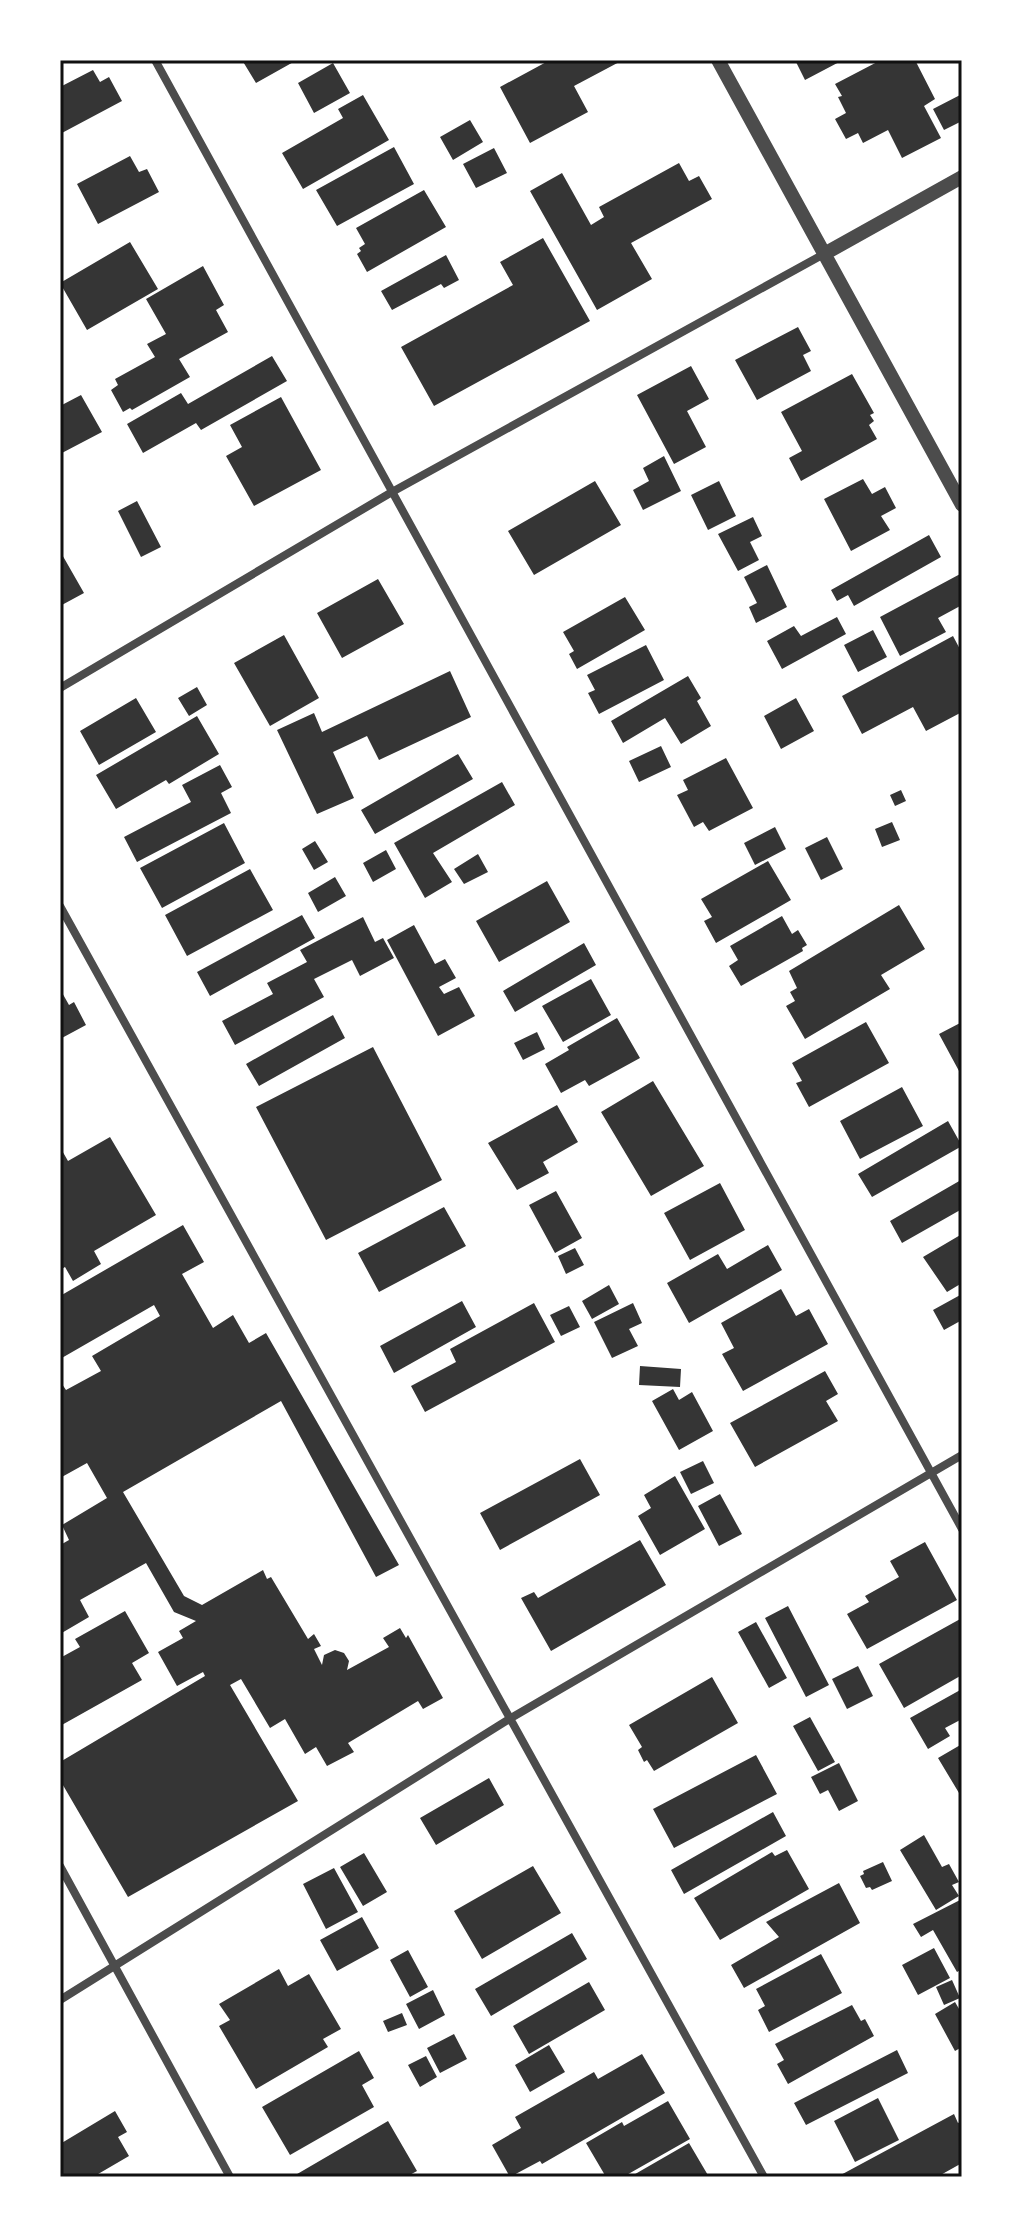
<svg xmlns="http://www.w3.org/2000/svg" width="1022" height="2237" font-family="Karla,sans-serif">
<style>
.building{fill:#353535}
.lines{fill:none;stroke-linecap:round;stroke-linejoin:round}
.minor{stroke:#4c4c4c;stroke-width:8}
.tertiary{stroke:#4c4c4c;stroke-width:14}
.neatline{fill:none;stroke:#111;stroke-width:3}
</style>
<rect width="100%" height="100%" fill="#fff"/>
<path class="building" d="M242,60H297L256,83Z
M550,60H623L574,86L588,112L530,143L500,87Z
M795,60H843L805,80Z
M881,60H915L935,99L924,106L941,138L902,158L888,130L863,143L858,133L846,139L835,119L846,113L838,97L842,96L835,84Z
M333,63L350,93L314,113L298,83Z
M93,70L100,82L109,77L122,101L60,134V87Z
M962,94V121L944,130L933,109Z
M363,95L389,140L303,189L282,153L343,118L338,109Z
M470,120L483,142L453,160L440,137Z
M394,147L414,184L337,226L316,190Z
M494,148L507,173L476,188L463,164Z
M130,156L139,172L147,169L159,192L98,224L77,184Z
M679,163L689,181L699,176L712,199L631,243L652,279L597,310L530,191L562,173L591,225L604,217L599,207Z
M424,190L446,227L367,272L357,254L361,251L359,248L365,244L356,228Z
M543,238L590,321L434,406L401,347L513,285L500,262Z
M130,242L158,289L87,330L60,283Z
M446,255L459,280L444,288L441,284L392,310L381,291Z
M203,266L224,305L216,310L228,332L179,359L190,377L132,410L130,408L123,412L111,390L118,385L115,379L155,357L147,344L166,334L146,299Z
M798,327L811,351L803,355L811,371L757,400L735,360Z
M272,356L287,381L201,430L196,423L143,453L127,424L181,393L188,404Z
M691,366L709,399L687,411L706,447L674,464L637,395Z
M852,374L874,413L870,415L874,421L869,425L877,439L801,481L789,458L802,451L781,412Z
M81,395L102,432L60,454V406Z
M281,397L321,470L254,506L226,456L242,447L230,425Z
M664,456L681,491L643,510L633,490L649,481L643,468Z
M863,479L872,494L885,487L896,508L881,516L890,530L851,551L824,499Z
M595,481L621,525L534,575L508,531Z
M719,481L736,516L708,530L691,495Z
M137,501L161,547L141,557L118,511Z
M753,517L762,536L750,542L759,560L738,571L718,534Z
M929,535L941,557L854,606L848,595L837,601L831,590Z
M60,551L84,593L60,606Z
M767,565L787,607L756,623L749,607L757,603L744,577Z
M962,573V605L938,618L946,632L900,656L880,617Z
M378,579L404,624L342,658L317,613Z
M625,597L645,630L577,669L569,654L574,651L563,632Z
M837,617L846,634L782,669L767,641L794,626L801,636Z
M873,630L887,657L858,672L844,645Z
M284,635L319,698L270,726L234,663Z
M953,636L962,653V712L926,731L913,707L862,734L842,696Z
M646,645L664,680L599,714L588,693L595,690L587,675Z
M450,671L471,717L379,760L367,736L333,752L354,798L317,814L277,730L314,713L322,732Z
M688,676L701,698L697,701L711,726L681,744L665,718L623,743L611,721Z
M197,687L207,705L189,716L178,698Z
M136,698L156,732L99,765L80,731Z
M796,698L814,731L781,749L764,716Z
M197,716L219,754L169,784L166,780L116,809L96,775Z
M661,746L671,767L639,782L629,761Z
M458,754L473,779L375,834L361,810Z
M726,758L753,808L709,831L703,822L694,827L677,795L688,790L683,780Z
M220,765L232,787L221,793L231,813L137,862L124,837L191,802L182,785Z
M502,782L515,805L433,853L452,882L425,898L394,843Z
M901,790L906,801L895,806L890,795Z
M892,822L900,840L882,847L875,829Z
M224,823L245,863L162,908L140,868Z
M775,827L786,849L755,865L744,843Z
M827,837L843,869L821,880L805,848Z
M315,841L328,862L314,870L302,849Z
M386,850L396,869L373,882L363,863Z
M478,854L488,872L464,884L454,869Z
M768,861L791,900L716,943L704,921L712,917L701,899Z
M250,869L273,910L187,956L165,915Z
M335,877L346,896L318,912L308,893Z
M547,881L570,922L499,962L476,921Z
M899,905L925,949L881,975L890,989L805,1039L786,1006L795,1001L790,992L797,988L789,971Z
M302,915L315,938L210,996L197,972Z
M782,916L792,934L798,930L807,945L802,948L803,951L741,986L729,966L738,960L730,946Z
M363,917L375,942L383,938L394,958L360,976L352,960L314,979L324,997L235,1045L222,1021L273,994L267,983L307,962L300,950Z
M414,925L435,964L445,959L456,978L439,987L444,994L459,987L475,1016L438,1036L387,940Z
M584,943L596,965L515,1012L503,991Z
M591,979L611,1015L563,1042L542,1006Z
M60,989L69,1005L74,1002L86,1025L60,1039Z
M333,1015L345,1038L259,1086L246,1064Z
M617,1018L640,1058L589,1086L585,1080L561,1093L545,1064L569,1050L567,1047Z
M866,1022L889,1063L809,1107L796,1083L802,1081L792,1063Z
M962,1022V1069L959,1071L939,1034Z
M537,1032L545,1049L523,1060L514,1043Z
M373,1047L442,1180L326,1240L256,1107Z
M653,1081L704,1166L651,1196L601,1112Z
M902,1087L923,1126L860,1159L840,1121Z
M557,1105L578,1142L543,1162L549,1173L517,1190L488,1143Z
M948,1121L962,1146L872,1197L858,1174Z
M110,1137L156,1215L94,1251L101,1264L73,1281L65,1267L60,1270V1147L68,1161Z
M961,1180L962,1209L902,1243L890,1221Z
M720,1183L745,1230L690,1260L664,1213Z
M556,1191L582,1238L555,1253L529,1205Z
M444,1207L466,1246L379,1292L358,1253Z
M183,1225L204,1262L182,1274L213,1328L233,1315L249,1343L266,1333L399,1565L376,1577L281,1401L123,1492L184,1596L202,1605L263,1570L267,1579L271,1577L308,1639L314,1634L321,1646L314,1649L322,1665L324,1655L335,1650L344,1653L349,1661L347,1670L389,1647L383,1638L400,1628L406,1638L408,1635L443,1698L423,1709L418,1701L348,1743L354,1752L327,1766L316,1747L305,1754L285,1719L270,1728L241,1679L230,1685L298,1801L128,1897L60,1780V1762L205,1676L203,1672L177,1686L158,1652L183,1638L179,1631L196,1621L174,1612L146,1563L80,1600L89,1617L60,1634V1540L62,1544L69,1540L62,1525L107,1498L87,1463L60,1478V1381L66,1390L101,1371L92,1356L160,1316L154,1305L60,1359V1296Z
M962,1234V1283L947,1292L923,1257Z
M768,1245L782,1270L689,1323L667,1283L718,1254L727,1269Z
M575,1248L584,1265L566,1274L558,1256Z
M609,1285L619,1304L592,1319L582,1301Z
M781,1289L796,1316L809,1309L828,1344L743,1391L722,1354L734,1348L721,1323Z
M962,1294V1320L944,1330L933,1310Z
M462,1301L476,1327L394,1373L380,1346Z
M534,1303L555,1342L425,1412L411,1386L456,1362L450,1349Z
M633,1303L642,1323L629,1329L638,1346L612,1358L594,1322Z
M569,1306L580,1327L561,1336L550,1315Z
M640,1366L681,1369L680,1387L639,1385Z
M825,1371L838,1394L826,1401L838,1421L755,1467L730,1423Z
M673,1389L679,1400L692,1392L713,1431L679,1450L652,1401Z
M580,1459L600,1495L500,1550L480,1513Z
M703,1461L714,1483L691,1494L680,1472Z
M675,1476L705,1529L660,1555L638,1516L651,1508L644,1495Z
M720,1494L742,1534L719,1546L698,1506Z
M640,1540L666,1585L551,1651L521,1598L534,1592L538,1598Z
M925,1542L957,1600L867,1649L847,1614L869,1602L865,1596L899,1577L890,1561Z
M788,1606L829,1685L806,1697L765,1618Z
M125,1611L149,1653L132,1663L142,1680L60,1726V1658L80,1647L75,1639Z
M962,1618V1675L904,1708L879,1664Z
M756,1622L787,1678L769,1688L738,1632Z
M858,1666L873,1696L847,1709L832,1679Z
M712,1677L738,1723L654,1771L647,1760L644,1762L638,1750L642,1747L629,1725Z
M962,1689V1719L945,1728L950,1736L928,1749L910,1718Z
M810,1717L835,1762L818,1771L793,1726Z
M962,1744V1798L938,1758Z
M756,1755L777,1794L674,1848L653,1809Z
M839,1763L858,1801L839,1811L828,1790L820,1794L811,1777Z
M489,1778L504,1805L436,1845L420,1818Z
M773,1812L786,1836L684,1894L671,1870Z
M924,1835L942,1867L949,1864L959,1882L952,1885L959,1896L936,1910L900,1850Z
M787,1850L809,1889L720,1940L694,1898L772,1852L775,1856Z
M364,1853L387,1892L363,1906L340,1867Z
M883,1862L892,1881L872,1890L870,1887L866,1888L860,1876L864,1874L863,1871Z
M533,1866L561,1913L482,1959L454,1911Z
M334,1868L358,1912L326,1929L303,1884Z
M839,1883L860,1923L744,1988L731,1965L779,1937L766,1922Z
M962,1899V1969L957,1972L933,1930L921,1937L913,1924Z
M362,1917L379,1948L337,1971L320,1940Z
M572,1933L587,1959L491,2016L475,1989Z
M934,1948L950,1978L918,1995L902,1965Z
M408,1950L428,1987L410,1997L390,1960Z
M821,1954L842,1993L769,2032L758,2010L765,2006L756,1989Z
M279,1969L288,1986L309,1974L341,2029L323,2039L328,2047L256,2089L219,2026L230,2020L219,2004Z
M952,1980L960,1998L944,2005L936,1987Z
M589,1982L605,2010L529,2054L513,2026Z
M433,1990L445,2015L419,2029L406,2004Z
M955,2002L962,2014V2047L955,2051L935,2014Z
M852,2005L861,2021L865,2019L874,2036L788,2084L777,2064L784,2060L775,2044Z
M402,2013L407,2025L388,2032L383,2021Z
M454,2034L467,2059L440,2073L427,2048Z
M549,2045L565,2072L530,2092L515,2065Z
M897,2050L908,2073L806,2125L794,2103Z
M359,2051L374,2078L362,2085L374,2107L290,2155L262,2107Z
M642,2054L665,2093L542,2164L540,2161L510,2177L492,2145L521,2128L515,2117L594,2072L598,2079Z
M426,2056L437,2077L420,2087L408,2065Z
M878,2098L899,2140L855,2162L834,2121Z
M668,2101L690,2139L623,2177H606L586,2143L622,2122L624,2126Z
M115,2111L127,2132L118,2137L129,2156L93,2177H64L60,2171V2144Z
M954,2114L958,2123L962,2121V2163L937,2177H837Z
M388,2121L417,2171L406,2177H292Z
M689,2143L709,2177H630Z"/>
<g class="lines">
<path class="minor" d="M155,60L962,1529
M60,688L392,492L824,254
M60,906L764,2177
M60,1866L230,2177
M60,2000L511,1718L962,1455"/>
<path class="tertiary" d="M718,60L962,505
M824,254L962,177"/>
</g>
<rect width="1022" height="2237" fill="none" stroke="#ffffff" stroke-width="124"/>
<rect x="62" y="62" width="898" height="2113" class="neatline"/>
</svg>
